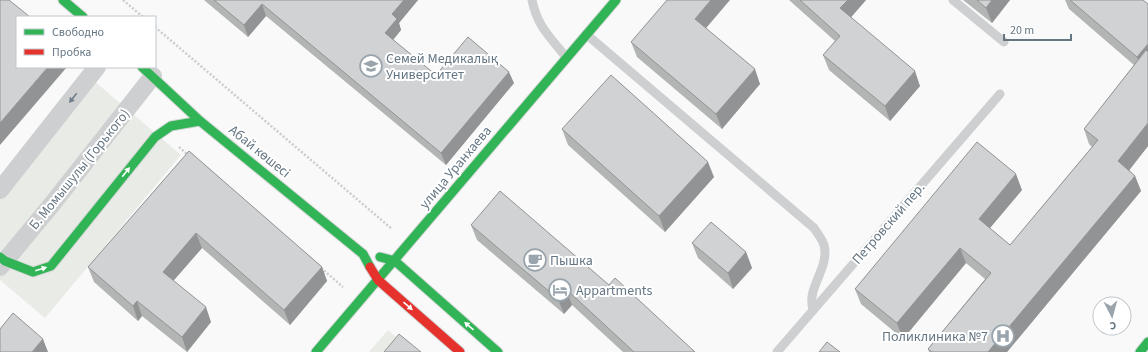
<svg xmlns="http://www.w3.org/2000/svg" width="1148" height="352" font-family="'Source Sans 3',sans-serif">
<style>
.green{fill:#e8ebe6}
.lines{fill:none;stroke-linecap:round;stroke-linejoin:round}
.fast-casing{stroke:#d5d6d7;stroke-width:11}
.jam-casing{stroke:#d5d6d7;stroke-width:11}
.path{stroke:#cbcccd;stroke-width:2.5;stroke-dasharray:2 2;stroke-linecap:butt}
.lane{stroke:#cecfd0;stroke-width:9}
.street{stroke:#cecfd0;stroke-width:18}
.fast{stroke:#30b455;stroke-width:9}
.jam{stroke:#e5322d;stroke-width:9}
.wall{fill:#b3b5b5}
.shaded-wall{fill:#929394}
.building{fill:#d0d2d3;stroke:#929394}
.oneway{fill:#707f8b}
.oneway2{fill:#fff}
.labels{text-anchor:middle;stroke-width:4;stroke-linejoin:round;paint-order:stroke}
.poi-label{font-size:14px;fill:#657683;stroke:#fff;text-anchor:start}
.street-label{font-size:14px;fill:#657683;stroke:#fff}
</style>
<rect width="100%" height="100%" fill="#f9f9f9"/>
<path class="green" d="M86,74L181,155L45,318L0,280V177Z
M388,330L413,352H369Z"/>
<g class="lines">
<g class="fast-casing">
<path id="fast" d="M63,0L83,17
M142,67L200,121L363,254L370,267
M0,257L5,261L33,272L51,266L155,137L171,126L200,121
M380,257L395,261L498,352
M316,352L616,0
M1140,352L1148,342"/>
</g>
<g class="jam-casing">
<path id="jam" d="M370,267L378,280L460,352"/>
</g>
<path class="path" d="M123,0L143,17
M155,27L392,229
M179,147L189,156
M321,268L343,287"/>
<path class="lane" d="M532,0C537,26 550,37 566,57
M953,0L1004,42
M586,34L814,228C817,233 822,239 824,245C830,268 806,288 813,309
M777,352L1000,94"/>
<path class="street" d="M0,190L97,67
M0,267L53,203L153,76"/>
<use href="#fast" class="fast"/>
<use href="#jam" class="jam"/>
</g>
<path class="wall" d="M204,0H418L399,23L401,30L393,40L436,75L514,83L446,165L266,16L248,37Z
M789,0H866L851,17L920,86L890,121L829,70L823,55L835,41Z
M963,0H1010L992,23Z
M1065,0H1143L1148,4V146L1129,170L1135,176L1141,191L1007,352H929L928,349L985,279L966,263L903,339L861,304L855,289L1022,190L990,228L1010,245L1092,147L1089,144L1084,129L1134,65L1069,9Z
M706,28L760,84L722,129L637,57L631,42Z
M562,129L714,177L665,232L568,145Z
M189,151L322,267L327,281L290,325L202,248L173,281L211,322L187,352L142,316L138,321L94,282L88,267Z
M471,225L609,285L695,352H623L572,305L564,314L477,240Z
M692,243L746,252L752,268L733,289L698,258Z"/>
<path class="shaded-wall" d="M404,0H418L399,23L401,30L389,45L385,33L392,14Z
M711,0H730L701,34L695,19Z
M848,0H866L846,23L840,8Z
M992,0H1010L992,23L986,8Z
M262,4L266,16L248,37L244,25Z
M1148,44V66L1143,72L1137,57Z
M48,67H67L0,145V123Z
M755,69L760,84L722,129L716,114Z
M915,71L920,86L890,121L885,106Z
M509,72L514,83L446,165L441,153Z
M1148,123V146L1124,177L1118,161Z
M708,162L714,177L665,232L659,216Z
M1016,174L1022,190L984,235L979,219Z
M1135,176L1141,191L1007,352H988Z
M196,233L202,248L168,287L163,272Z
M960,248L966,263L903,339L897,323Z
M746,252L752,268L733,289L728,273Z
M322,267L327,281L290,325L284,310Z
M566,289L572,305L564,314L558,299Z
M137,301L142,316L138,321L133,306Z
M206,307L211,322L187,352L182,337Z
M43,339L48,352H32Z"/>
<path class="building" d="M0,0H9L30,17H17V67H48L0,123Z
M214,0H404L392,14L397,19L385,33L436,75L468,37L509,72L441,153L262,4L244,25Z
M667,0H711L695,19L755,69L716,114L631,42Z
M800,0H848L840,8L915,71L885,106L823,55L840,36Z
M977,0H992L986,8Z
M1070,0H1143L1148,4V44L1137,57Z
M1146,50L1148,52V123L1118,161L1135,176L988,352H932L928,349L991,273L960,248L897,323L855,289L977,142L1016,174L979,219L1010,245L1098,140L1084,129Z
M611,75L708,162L659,216L562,129Z
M189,151L322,267L284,310L196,233L163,272L206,307L182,337L137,301L133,306L88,267Z
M500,191L609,285L615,278L695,352H634L566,289L558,299L471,225Z
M711,222L746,252L728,273L692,243Z
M13,313L43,339L32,352H0V329Z
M399,334L421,352H384Z
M827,342L840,352H819Z"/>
<defs><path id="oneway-solid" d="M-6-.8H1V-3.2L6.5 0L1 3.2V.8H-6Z"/></defs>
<use class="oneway" href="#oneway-solid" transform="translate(73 98) rotate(128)"/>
<g class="oneway2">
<use href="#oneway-solid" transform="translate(126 172) rotate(-51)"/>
<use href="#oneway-solid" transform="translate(41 269) rotate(-17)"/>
<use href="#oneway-solid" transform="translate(408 306) rotate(41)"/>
<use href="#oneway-solid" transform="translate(469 326) rotate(-139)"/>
</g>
<defs>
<g id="university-ring" transform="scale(1.15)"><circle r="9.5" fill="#fff" stroke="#99a4ac" stroke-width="1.5"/><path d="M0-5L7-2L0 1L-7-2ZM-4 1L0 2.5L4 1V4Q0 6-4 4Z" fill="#99a4ac"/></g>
<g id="cafe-ring" transform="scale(1.15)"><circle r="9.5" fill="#fff" stroke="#99a4ac" stroke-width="1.5"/><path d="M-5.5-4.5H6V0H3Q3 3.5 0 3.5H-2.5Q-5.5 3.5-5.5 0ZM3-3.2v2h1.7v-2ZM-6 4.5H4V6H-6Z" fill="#99a4ac"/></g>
<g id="hotel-ring" transform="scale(1.15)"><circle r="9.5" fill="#fff" stroke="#99a4ac" stroke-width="1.5"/><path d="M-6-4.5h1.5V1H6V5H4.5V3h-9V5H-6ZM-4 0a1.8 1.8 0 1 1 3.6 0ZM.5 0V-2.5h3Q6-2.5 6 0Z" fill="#99a4ac"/></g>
<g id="hospital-ring" transform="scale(1.15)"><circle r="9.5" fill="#fff" stroke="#99a4ac" stroke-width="1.5"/><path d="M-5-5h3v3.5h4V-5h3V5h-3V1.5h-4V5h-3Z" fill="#99a4ac"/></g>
</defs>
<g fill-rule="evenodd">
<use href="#university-ring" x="371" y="66"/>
<use href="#cafe-ring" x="535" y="260"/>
<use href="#hotel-ring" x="560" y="290"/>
<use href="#hospital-ring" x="1003" y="336"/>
</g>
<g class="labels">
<g class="poi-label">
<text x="386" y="63">Семей Медикалық<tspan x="386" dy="16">Университет</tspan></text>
<text x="550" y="265">Пышка</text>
<text x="576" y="295">Appartments</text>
<text x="988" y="341" text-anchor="end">Поликлиника №7</text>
</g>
<g class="street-label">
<text transform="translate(260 151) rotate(39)" y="5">Абай көшесі</text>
<text transform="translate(455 167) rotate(-50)" y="5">улица Уранхаева</text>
<text transform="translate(79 169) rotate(-51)" y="5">Б. Момышулы (Горького)</text>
<text transform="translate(888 223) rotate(-49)" y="5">Петровский пер.</text>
</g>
</g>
<rect x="16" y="16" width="140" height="52" fill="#ffffff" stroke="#c1c8cd"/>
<rect x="24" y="29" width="20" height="6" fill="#30b455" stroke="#c1c8cd"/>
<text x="52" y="36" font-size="12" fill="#657683">Свободно</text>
<rect x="24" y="49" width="20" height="6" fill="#e5322d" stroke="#c1c8cd"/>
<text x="52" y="56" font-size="12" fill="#657683">Пробка</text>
<g transform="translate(1112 316) rotate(174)"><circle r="19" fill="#ffffff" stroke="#c1c8cd"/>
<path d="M0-3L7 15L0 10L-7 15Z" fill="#99a4ac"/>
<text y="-6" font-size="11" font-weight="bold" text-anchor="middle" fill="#657683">С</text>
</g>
<path d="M1004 34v6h67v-6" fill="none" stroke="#657683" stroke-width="2"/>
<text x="1010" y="34" font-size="12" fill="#657683" stroke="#ffffff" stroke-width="3" paint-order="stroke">20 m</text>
</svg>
